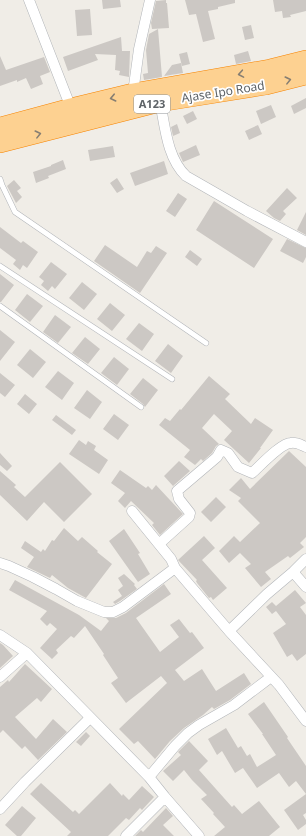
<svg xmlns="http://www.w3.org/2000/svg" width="306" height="836" font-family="'Noto Sans',sans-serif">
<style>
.building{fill:#ccc8c4}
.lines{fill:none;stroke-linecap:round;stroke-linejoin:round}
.lane-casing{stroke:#b2b5b9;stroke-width:6}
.street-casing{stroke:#b2b5b9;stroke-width:11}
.highway-casing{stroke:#f78400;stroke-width:20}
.lane{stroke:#fff;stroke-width:5}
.street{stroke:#fff;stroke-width:10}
.highway{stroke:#fdd191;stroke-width:19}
.oneway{stroke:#867e72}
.labels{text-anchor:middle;stroke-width:3.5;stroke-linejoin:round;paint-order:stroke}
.shield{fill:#fff;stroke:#8e9295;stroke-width:1}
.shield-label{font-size:11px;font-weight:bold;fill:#5e6367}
.street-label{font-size:12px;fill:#5e6367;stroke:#fff}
</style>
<rect width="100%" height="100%" fill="#f0ede7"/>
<path class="building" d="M102,0H120L121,7L103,9Z
M166,0V3H167L169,28L152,29L151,23L156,1Z
M185,0H235V3L218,7V9L208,11L215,39L203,42L196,14L189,15Z
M273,0H306V11L290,15L291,17L283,18L282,11L275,12Z
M90,9L92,35L77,36L75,10Z
M251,25L254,38L245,40L242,27Z
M158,29L162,77L144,80L143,74L148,73L146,50L149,34Z
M121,37L122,51H130L129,77L119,75L120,71L115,70L116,55L95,54L98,60L68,71L63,57Z
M248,51L251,61L236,64L234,55Z
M187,52L190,64L182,66L179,54Z
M0,56L6,70L44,57L50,72L40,76L43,84L31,89L26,78L17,82V80L0,86Z
M181,63L183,73L164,76L172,65Z
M306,98V108L294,114L291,106Z
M271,105L276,117L261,124L256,111Z
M193,111L197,119L187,124L183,116Z
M177,124L180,133L173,136L171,127Z
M258,125L262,134L249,140L245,131Z
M196,145L200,155L183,162L179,153Z
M113,146L115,157L90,161L88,150Z
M63,160L66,169L48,176L49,178L36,183L33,172L51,166V165Z
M164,161L168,174L135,186L130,173Z
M117,178L124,189L117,193L110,183Z
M14,180L21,188L17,191L22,197L16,203L7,186Z
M287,188L297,198L283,211L286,214L280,221L274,218L266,211Z
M178,193L187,199L175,217L166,211Z
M214,201L273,239L254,268L196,230Z
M306,212V235L297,230Z
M0,227L21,243L23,241L38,252L27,268L23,265L20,270L13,264L16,260L0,248Z
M287,239L306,248V257L303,263L280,251Z
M105,245L137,267L147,251L151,253L156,246L167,253L140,293L94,261Z
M190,250L202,259L197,266L185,257Z
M51,262L67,274L55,289L52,286L48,291L41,285L44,281L39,277Z
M0,274L14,285L1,302H0Z
M82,282L97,294L84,310L69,298Z
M27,294L43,306L30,322L15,310Z
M110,303L125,315L112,331L97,319Z
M55,315L71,327L58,343L43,332Z
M139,323L154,334L142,351L126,339Z
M0,330L15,342L0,361Z
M85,337L100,349L88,364L72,353Z
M168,344L183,356L171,373L155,361Z
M30,349L46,362L33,378L17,365Z
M114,357L129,369L117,385L101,373Z
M58,371L74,383L62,400L45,387Z
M0,373L15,385L5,397L0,393Z
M209,376L230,394L225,399L251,424L255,418L273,430L260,448H261L249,463L224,440L232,431L214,414L202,428L219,444L216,446L212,453L203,461L201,459L195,465L184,457L190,450L159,425L165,418L170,421L180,409L181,410Z
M143,378L158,390L145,407L143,404L130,394Z
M87,390L102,402L90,419L74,408Z
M25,394L37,404L29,414L17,404Z
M114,414L129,425L118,440L103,429Z
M56,415L76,430L72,435L52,420Z
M79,440L86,445L88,441L96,446L94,450L108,460L99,474L69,454Z
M289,451L306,467V537L300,543L304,547L290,558L288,556L265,572L271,579L261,587L245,568L251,564L240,553L229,563L219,551L234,536L240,542L260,523L238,501L241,498L229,490L241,478L250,489Z
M0,453L12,466L7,471L0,465Z
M179,461L190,471L173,486L164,476Z
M60,462L92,494L64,522L44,502L27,521L0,495V471L16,485L14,487L25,497Z
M120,470L146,488L148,486L152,490L156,485L183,514L160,535L152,525L154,523L131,501L125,508L118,501L125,493L111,483Z
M216,497L226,507L211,522L201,512Z
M64,528L78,541L82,537L98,551L97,552L112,564L86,598L68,588L52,575L50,578L27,567L34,557L21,548L25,541L41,552L43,549L45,551L52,540L54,541Z
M124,529L140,553L138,554L150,574L138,582L109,541Z
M204,536L215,548L202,560L227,588L213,600L211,597L209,598L197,583L196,581L197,580L178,560Z
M124,574L135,584L134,585L137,589L120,601L115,604L113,602L122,596L118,590L123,586L118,578Z
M15,580L79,615L101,631L109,621L106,618H116L126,613L164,584L171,594L136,618L160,652L179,637L170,625L179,619L190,633L192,632L204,648L175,670L184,681L202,669L216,691L244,673L251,684L230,700L214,709L212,707L203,715L184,728L170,741L155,759L138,741L134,744L119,729L167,683L161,676L126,703L111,683L118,678L103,655L104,654L85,626L74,638L71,636L56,650L58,653L52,659L40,648L57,629L50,623L47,626L40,619L47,611L9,590Z
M295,590L306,603L300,607L306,615V654L297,661L292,654L287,657L273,633L286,624L276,611L272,614L266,607L272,602L276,606Z
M0,643L3,645L13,656L0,668Z
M25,664L52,689L41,702L37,698L15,717L36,739L53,719L67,732L38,760L25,746L22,749L3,730L0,733V687L8,680L9,682Z
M264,702L288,737L287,738L306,766V813L303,815L306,820V824L298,830L284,810L306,794L296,781L289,787L279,773L257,788L243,768L235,773L222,751L217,755L208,739L226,728L238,748L241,746L247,756L250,754L257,767L265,762L276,755L262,734H263L248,714Z
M86,732L90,736L81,746L76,742Z
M189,741L208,761L199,770L232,807L234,805L242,814L259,801L280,827L269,836H214L225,827L213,814L214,813L201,799L207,795L192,780L184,770L173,781L163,771L181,755L178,752Z
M41,783L73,812L75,810L79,814L110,783L122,796L123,794L129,800L142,786L154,797L142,810L140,808L129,820L126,818L108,836H67L71,832L30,794Z
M22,806L36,818L21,836H17L5,825Z
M166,808L173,816L163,825L174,836H135L141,830L143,832Z"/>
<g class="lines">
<g class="lane-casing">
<path id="lane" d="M0,179L2,185L15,212L206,343
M0,266L172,379
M0,306L141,407"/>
</g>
<g class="street-casing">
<path id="street" d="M29,0L71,108
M133,96V93L139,49L150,0
M160,102C165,126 167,158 186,176L247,211L306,242
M132,511L171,559L175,568L229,631L279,685L306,721
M159,544L189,517L190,513L179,499L177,491L217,457L221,450L228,453L238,467L252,473C260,466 281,443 291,443C296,442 301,445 306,447
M0,563L9,566L33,577L56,589L77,601L104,612H113L123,607L175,568
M293,572L306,587
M229,631L267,594L293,572L306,559
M0,635L27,653L149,777L165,797L199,836
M0,677L27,653
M149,777L175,746L188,733L199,725L234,705L271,677
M0,809L25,782L90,718
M126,836L165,797"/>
</g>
<g class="highway-casing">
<path id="highway" d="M0,127L71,108L133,93L270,69L306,60
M0,143L160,102L266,85L306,75"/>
</g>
<use href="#lane" class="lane"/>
<use href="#street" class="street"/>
<use href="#highway" class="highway"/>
</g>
<defs><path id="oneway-chevron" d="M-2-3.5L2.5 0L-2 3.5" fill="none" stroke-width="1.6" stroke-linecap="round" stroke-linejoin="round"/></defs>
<g class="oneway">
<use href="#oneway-chevron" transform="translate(241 74) rotate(170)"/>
<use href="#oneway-chevron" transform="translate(288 80) rotate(-14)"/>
<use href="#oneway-chevron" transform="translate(113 98) rotate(167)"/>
<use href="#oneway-chevron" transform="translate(38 134) rotate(-14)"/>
</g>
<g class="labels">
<rect class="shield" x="134" y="95" width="36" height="18" rx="3"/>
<g class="shield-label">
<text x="152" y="108">A123</text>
</g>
<g class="street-label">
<text transform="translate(223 92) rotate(-9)" y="4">Ajase Ipo Road</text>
</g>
</g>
</svg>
